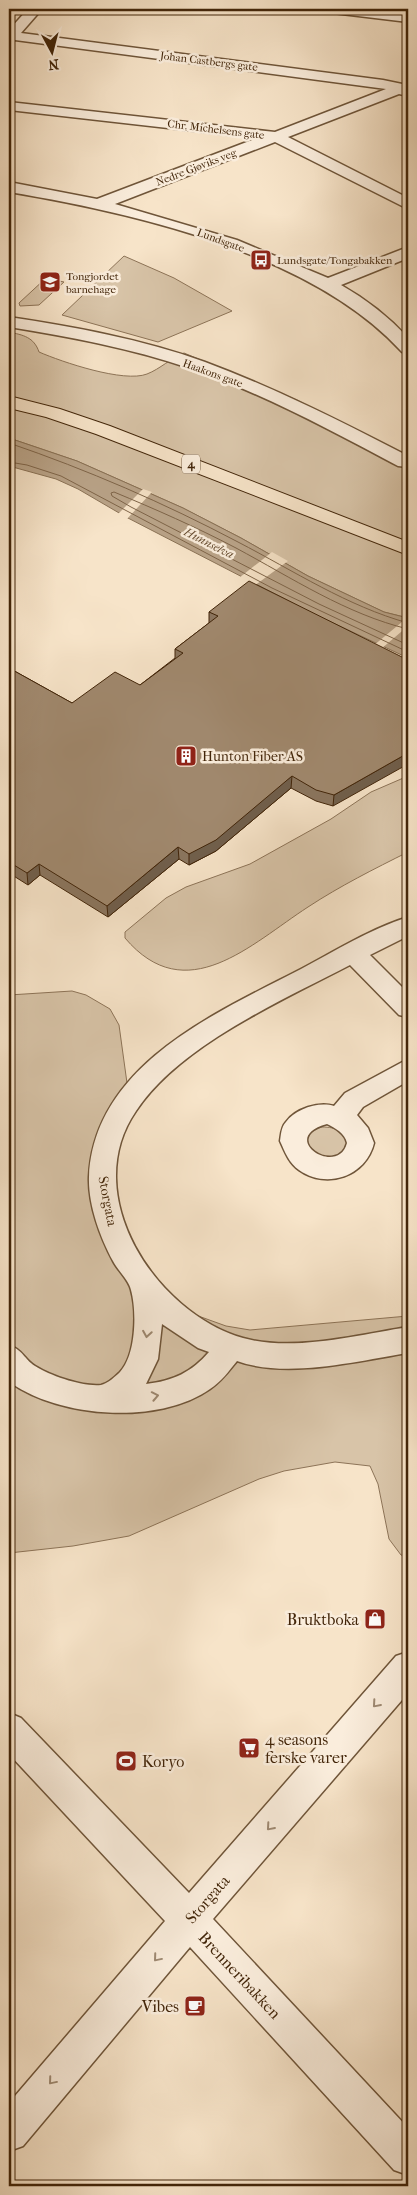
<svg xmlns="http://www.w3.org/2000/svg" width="417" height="2195" font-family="'IM FELL French Canon',serif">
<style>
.green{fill:#d8c4a8;stroke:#8d7458}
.water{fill:#b9a388;stroke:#897155}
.pier{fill:#f7e4c9}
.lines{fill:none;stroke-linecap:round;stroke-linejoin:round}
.shore{stroke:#7e6448;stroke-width:1}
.minor-casing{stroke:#6f5539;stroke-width:3}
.trunk-casing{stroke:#422509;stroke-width:2}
.minor{fill:#faeddc;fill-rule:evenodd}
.trunk{fill:#f7e4c9;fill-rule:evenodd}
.wall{fill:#8a755e;stroke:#422509}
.shaded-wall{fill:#705f4c;stroke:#422509}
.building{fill:#a0886d;stroke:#422509}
.oneway{stroke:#9e8972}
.labels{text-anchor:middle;stroke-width:5;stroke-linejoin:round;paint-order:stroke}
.far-street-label{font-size:11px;fill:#422509;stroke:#faeddc}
.far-poi-label{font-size:11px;fill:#422509;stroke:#faeddc;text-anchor:start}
.shield{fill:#faeddc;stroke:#796148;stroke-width:1}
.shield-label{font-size:12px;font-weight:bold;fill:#422509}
.far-water-label{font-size:12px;font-style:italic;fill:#664b2f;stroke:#faeddc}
.poi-label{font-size:14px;fill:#422509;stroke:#faeddc;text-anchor:start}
.street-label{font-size:14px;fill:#422509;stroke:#faeddc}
.near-poi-label{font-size:16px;fill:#422509;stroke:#faeddc;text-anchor:end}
.near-street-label{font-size:16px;fill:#422509;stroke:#faeddc}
</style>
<rect width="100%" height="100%" fill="#f7e4c9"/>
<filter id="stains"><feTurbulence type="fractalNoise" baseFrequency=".004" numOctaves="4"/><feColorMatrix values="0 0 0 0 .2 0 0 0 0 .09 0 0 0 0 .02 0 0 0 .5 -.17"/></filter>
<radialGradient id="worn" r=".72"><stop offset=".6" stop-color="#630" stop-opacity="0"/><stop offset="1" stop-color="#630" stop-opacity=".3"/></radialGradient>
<path class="green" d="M124,256L174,278L232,311L158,342L62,315Z
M46,278L64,282L39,305L20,306L19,303Z
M9,332C23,335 34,337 39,352C62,362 124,383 147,374C160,369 171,358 184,353L297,400L408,459V618L384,612L308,576L241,538L183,508L77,461L9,438Z
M408,776V852C374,869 340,886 308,907C251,944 186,1010 125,938V932L166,898L186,887L250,864L331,819L371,792Z
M72,991L86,995L110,1009L119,1025L127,1083L124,1120L112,1153L119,1224L141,1263L190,1313L226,1326L250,1330L408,1316V1557L401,1555L389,1539L378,1484L370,1466L335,1462L284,1471L259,1479L129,1536L73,1546L9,1553V995Z
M322,1127C336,1127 345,1131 348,1145L339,1157L315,1156L306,1143C309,1133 313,1130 322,1127Z"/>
<path class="water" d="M9,438L77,461L183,508L241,538L308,576L384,612L408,618V658L314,614L126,517L78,489L56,479L9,466Z"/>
<path class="pier" d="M143,489L152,492L126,520L117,515Z
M272,552L288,561L254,586L239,578Z
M408,617V626L381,649L373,646Z"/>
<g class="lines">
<path class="shore" d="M9,443C88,470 164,503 238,542C294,571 347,606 408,623
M9,462L27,465L61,476L272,588L408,652
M408,629C346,614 292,578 236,548C196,527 155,509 114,492L111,493L112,496L131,507L319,604L408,645"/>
<g class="minor-casing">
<path id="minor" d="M28,9H42L21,33L383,80L407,85L408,96L399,94L288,137L408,198V209L275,142L115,204L237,240L328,278L408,247V258L341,285C366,299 389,317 408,338V353L402,352C313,254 135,213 9,192V182L97,199L257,138L9,110V102L275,132L386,89L15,40L9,42V30Z
M326,9H364L408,14V22L333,13Z
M9,317C75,327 142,339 205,362C275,388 342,422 408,456V467L398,466C330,430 262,393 189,368C130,348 70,337 9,327Z
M408,917V936L370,955L408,993V1017L399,1015L350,965C281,1001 180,1045 136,1111C78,1195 156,1313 243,1338C293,1352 358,1335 408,1327V1353C357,1361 287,1379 237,1361C229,1371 221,1382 210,1389C159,1425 61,1418 11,1383L9,1380V1345C23,1350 24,1359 35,1366C51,1376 83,1387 101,1385C107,1384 116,1376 120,1372C136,1355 137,1312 131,1290C129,1280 118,1271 113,1261C100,1237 88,1204 89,1177C94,1065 216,1013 301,969C335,951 370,929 408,917ZM162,1324L198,1348L209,1352C192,1372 173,1381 146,1384L158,1359Z
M408,1059V1081L363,1107L357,1115L368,1128L374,1143C366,1176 327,1190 299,1170C289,1163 285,1152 280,1141C281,1135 281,1127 286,1122C295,1109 319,1101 334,1106L345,1093ZM327,1124C335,1128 345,1133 347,1143C338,1178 276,1138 327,1124Z
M408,1652V1693L213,1919L408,2128V2175L394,2170L190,1947L23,2146L9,2151V2103L165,1921L9,1754V1713L21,1718L189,1893L396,1656Z"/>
</g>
<g class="trunk-casing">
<path id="trunk" d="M9,396L60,409L110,426L408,542V555L96,434L46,417L9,408Z"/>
</g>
<use href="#minor" class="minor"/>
<use href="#trunk" class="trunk"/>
</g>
<path class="wall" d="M209,612L408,660L333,806L316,801L291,788L216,851L189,865L179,859L108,917L40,875L28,885L9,873V668L72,703L140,685L175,658V649L209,623Z"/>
<path class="shaded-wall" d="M408,753V764L333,806L334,795Z
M292,776L291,788L216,851L189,865V854Z
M178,847L179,859L108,917L107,906Z
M39,864L40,875L28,885L27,873Z"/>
<path class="building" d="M249,581L408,660V753L334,795L316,790L292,776L216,840L189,854L178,847L107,906L39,864L27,873L9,862V668L72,703L115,672L140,685L183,653L175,649L218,616L209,612Z"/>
<defs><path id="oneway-chevron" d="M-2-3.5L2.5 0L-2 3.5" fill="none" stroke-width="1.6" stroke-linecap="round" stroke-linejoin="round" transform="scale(1.25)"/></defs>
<g class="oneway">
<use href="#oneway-chevron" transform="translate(147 1334) rotate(99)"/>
<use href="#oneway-chevron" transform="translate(155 1396) rotate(-11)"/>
<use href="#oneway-chevron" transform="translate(376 1704) rotate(131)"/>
<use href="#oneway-chevron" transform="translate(270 1827) rotate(131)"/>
<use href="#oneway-chevron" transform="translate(157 1958) rotate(130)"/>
<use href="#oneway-chevron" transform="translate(52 2081) rotate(130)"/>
</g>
<defs>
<g id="bus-square" transform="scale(1.125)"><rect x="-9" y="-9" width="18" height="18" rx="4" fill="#8f2418" stroke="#faeddc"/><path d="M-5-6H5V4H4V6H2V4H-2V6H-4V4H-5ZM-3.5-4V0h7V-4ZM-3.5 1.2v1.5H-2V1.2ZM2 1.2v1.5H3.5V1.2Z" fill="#fff"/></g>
<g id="school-square" transform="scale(1.125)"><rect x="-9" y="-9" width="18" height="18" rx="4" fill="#8f2418" stroke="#faeddc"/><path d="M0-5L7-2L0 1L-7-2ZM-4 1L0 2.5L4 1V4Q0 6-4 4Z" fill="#fff"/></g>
<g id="building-square" transform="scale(1.125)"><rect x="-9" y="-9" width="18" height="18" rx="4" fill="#8f2418" stroke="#faeddc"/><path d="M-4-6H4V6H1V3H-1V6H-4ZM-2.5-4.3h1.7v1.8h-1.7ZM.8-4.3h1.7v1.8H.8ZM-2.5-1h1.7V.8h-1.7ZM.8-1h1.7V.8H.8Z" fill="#fff"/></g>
<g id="shop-square" transform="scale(1.125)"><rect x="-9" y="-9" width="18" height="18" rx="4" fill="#8f2418" stroke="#faeddc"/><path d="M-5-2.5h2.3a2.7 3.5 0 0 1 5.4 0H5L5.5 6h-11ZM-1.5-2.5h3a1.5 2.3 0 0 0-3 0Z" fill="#fff"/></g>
<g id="supermarket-square" transform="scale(1.125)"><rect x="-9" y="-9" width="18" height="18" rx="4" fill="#8f2418" stroke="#faeddc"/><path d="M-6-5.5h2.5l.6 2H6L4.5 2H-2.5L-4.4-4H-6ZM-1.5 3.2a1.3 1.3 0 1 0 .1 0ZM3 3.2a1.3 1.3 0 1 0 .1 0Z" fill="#fff"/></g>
<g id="stadium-square" transform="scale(1.125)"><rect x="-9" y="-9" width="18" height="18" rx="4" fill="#8f2418" stroke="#faeddc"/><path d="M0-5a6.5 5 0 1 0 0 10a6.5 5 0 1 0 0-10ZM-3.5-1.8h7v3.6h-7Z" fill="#fff"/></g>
<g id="cafe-square" transform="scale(1.125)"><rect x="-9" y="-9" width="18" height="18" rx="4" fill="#8f2418" stroke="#faeddc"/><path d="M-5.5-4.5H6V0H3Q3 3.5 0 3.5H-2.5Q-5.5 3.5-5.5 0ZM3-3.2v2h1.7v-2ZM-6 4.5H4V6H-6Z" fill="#fff"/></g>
</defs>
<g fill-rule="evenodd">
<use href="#bus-square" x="261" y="260"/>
<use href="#school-square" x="50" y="282"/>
<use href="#building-square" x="186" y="756"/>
<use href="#shop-square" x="375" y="1619"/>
<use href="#supermarket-square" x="249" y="1748"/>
<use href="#stadium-square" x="126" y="1761"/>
<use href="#cafe-square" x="195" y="2006"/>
</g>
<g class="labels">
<g class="far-street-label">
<text transform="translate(209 61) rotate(7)" y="4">Johan Castbergs gate</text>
<text transform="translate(216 129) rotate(7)" y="4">Chr. Michelsens gate</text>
<text transform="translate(196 167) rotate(-21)" y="4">Nedre Gjøviks veg</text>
<text transform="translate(221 240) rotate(20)" y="4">Lundsgate</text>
<text transform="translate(213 373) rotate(20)" y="4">Haakons gate</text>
</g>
<g class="far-poi-label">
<text x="277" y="264">Lundsgate/Tongabakken</text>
<text x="66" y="280">Tongjordet<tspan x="66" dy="13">barnehage</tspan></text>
</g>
<rect class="shield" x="182" y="454.5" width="18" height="19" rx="4"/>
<g class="shield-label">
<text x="191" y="468">4</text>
</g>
<g class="far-water-label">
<text transform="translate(209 543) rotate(27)" y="4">Hunnselva</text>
</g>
<g class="poi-label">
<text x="202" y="761">Hunton Fiber AS</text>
</g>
<g class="street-label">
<text transform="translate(108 1201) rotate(79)" y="5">Storgata</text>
</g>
<g class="near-poi-label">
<text x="359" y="1625">Bruktboka</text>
<text x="265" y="1745" text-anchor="start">4 seasons<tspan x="265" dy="18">ferske varer</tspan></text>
<text x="142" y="1767" text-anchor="start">Koryo</text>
<text x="179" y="2012">Vibes</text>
</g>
<g class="near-street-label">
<text transform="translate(207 1899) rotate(-49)" y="6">Storgata</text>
<text transform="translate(240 1975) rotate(47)" y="6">Brenneribakken</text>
</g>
</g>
<rect width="417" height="2195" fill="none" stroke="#f7e4c9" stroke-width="30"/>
<rect x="10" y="10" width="397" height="2175" fill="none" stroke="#422509" stroke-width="2.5"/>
<rect x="15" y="15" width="387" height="2165" fill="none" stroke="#422509"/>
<g transform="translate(52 52) rotate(173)" stroke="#faeddc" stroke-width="4" paint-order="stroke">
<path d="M0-4L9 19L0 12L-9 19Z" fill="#422509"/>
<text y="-8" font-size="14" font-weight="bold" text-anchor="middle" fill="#422509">N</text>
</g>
<rect width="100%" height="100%" filter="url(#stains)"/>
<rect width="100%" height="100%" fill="url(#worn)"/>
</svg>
